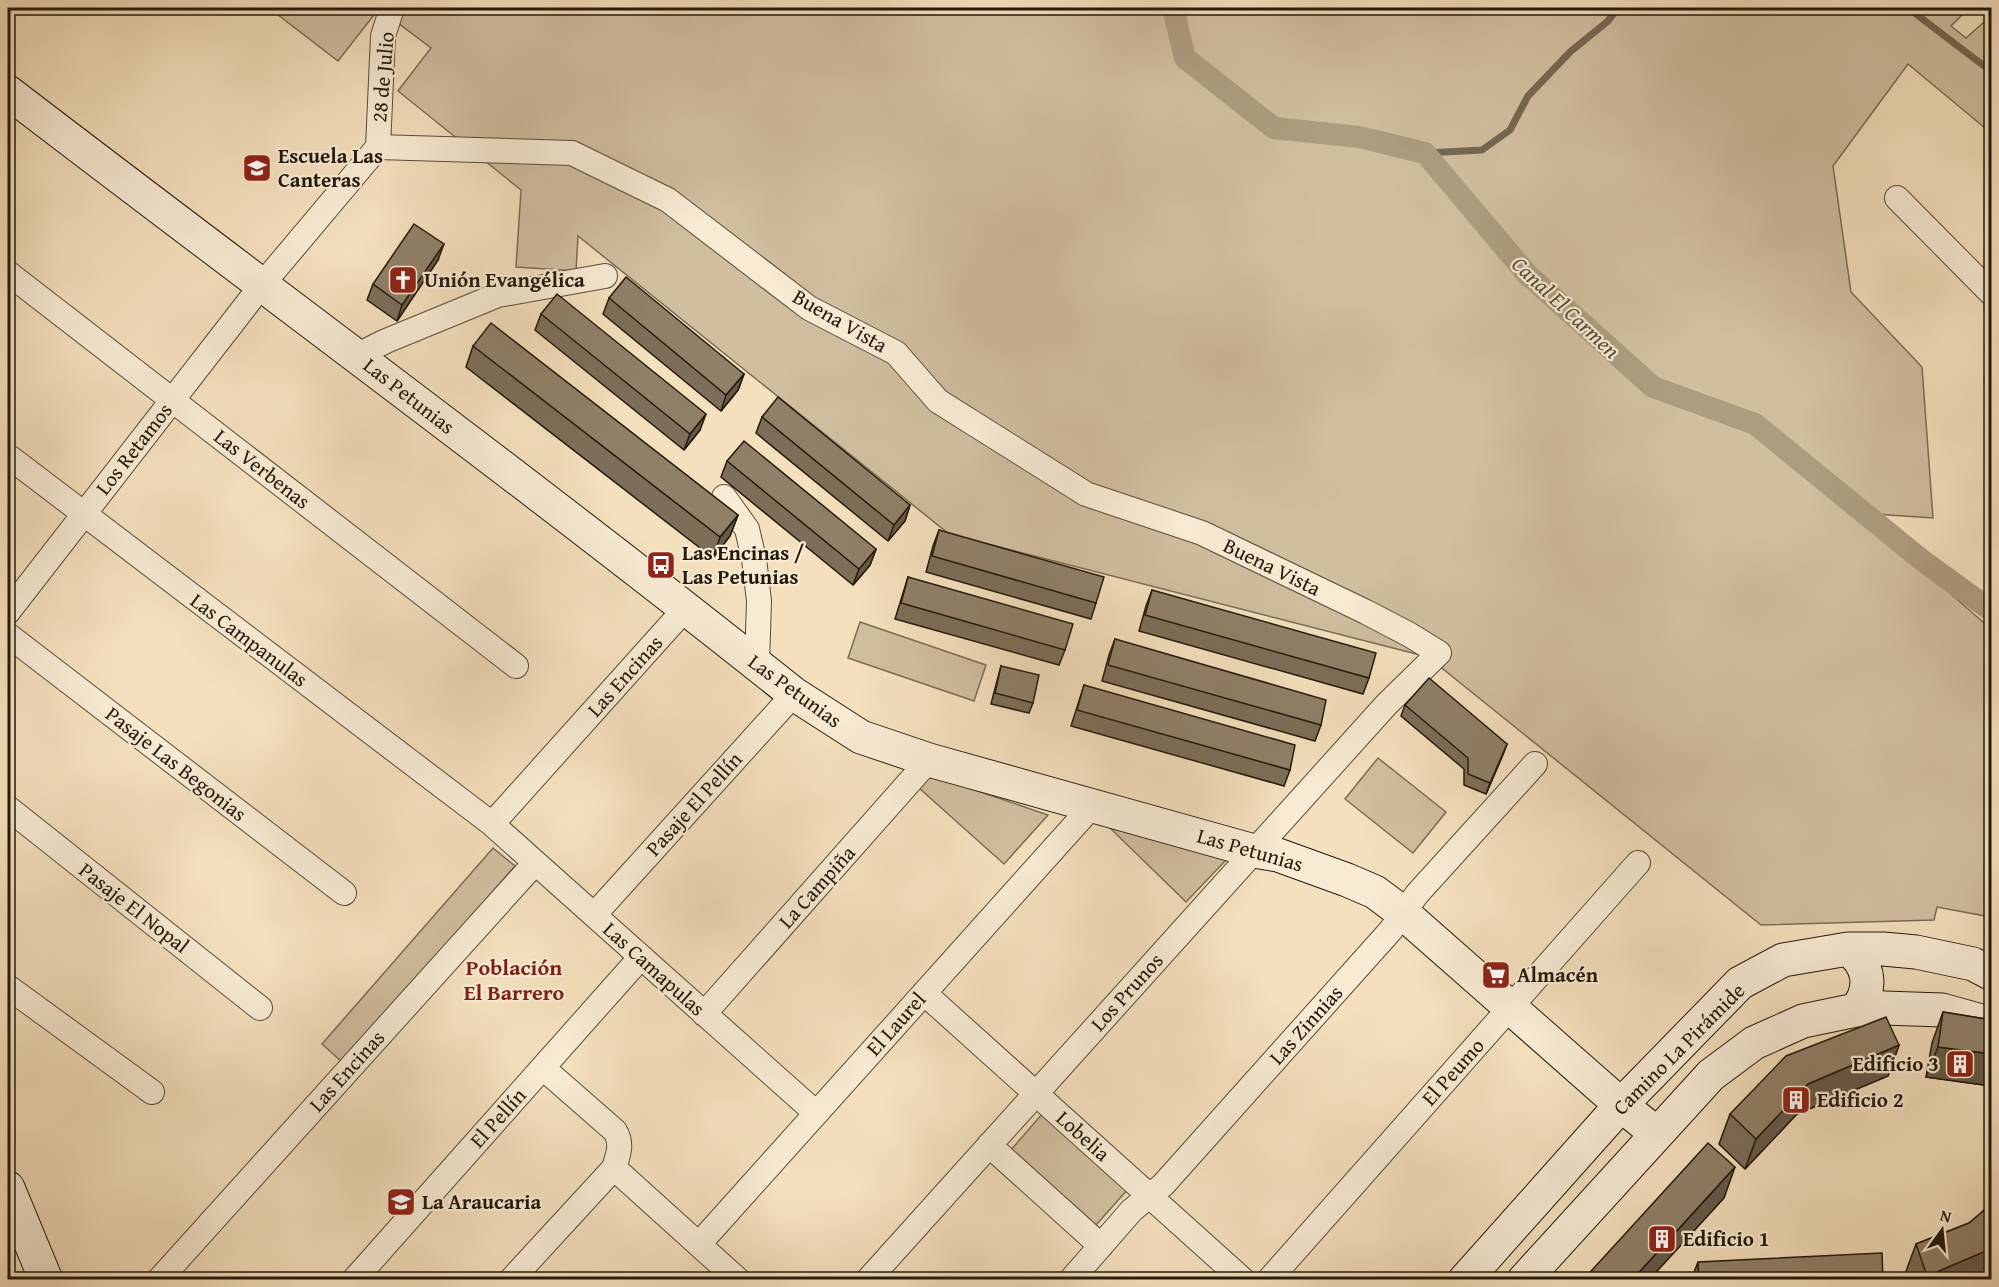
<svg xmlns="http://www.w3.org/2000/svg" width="1999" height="1287" font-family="'Gentium Book Plus',serif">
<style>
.green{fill:#d0be9f;stroke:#7a6c55;stroke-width:1.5}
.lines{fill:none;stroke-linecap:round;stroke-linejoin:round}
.stream{stroke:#766851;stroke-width:7}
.canal{stroke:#ad9c80;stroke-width:22}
.street-casing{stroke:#574b38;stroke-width:26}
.secondary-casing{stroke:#23190b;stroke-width:35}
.street{stroke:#f8ebd4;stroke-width:24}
.secondary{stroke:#f8ebd4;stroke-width:33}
.wall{fill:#7c6e59;stroke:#23190b;stroke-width:1.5}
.shaded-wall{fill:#655a49;stroke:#23190b;stroke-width:1.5}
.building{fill:#908068;stroke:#23190b;stroke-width:1.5}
.labels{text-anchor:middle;stroke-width:4.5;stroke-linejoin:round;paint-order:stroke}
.street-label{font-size:21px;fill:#23190b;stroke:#f8ebd4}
.poi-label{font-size:21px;font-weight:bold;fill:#23190b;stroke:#f8ebd4;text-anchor:start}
.water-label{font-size:22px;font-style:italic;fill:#5a4d3a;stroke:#f8ebd4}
.neighbourhood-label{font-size:22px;font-weight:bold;fill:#7a1f14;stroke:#f8ebd4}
</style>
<rect width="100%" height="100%" fill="#f4e0bd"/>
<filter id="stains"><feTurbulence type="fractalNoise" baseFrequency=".00333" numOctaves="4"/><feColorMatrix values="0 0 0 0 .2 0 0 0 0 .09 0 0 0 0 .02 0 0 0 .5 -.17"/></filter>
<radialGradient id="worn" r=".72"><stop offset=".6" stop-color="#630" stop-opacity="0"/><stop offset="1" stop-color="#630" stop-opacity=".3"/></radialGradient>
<path class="green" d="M269,8H364L374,15L338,61Z
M378,8H1969L1951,26L1966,38L1991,16V133L1908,64L1833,166L1851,292L1922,367L1933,518L1858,513L1991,629V917L1937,907L1934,920L1761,925L1428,657L949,534L578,236L576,271L516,267L521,190L398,91L431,48Z
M860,622L986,665L974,701L848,658Z
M1378,758L1446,812L1413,853L1345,799Z
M931,775L1048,815L1004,864L919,788Z
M1109,827L1228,858L1186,902Z
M493,848L515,866L343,1063L322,1044Z
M1043,1113L1129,1188L1096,1225L1011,1150Z"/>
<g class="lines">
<path class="stream" d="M1908,8L1992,72
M1425,153L1482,150L1510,130L1528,96L1570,52L1608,21L1618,8"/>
<path class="canal" d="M1173,8L1185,58L1274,128L1359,137L1425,153L1527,274L1653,387L1755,424L1923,561L1992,611"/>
<g class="street-casing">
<path id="street" d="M378,147L383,36L392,8
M1897,198L1992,294
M8,273L516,666
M356,356L386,341L498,295L605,276
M8,456L492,824L816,1113
M724,497L747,529L754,559L759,601L757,664
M8,612L261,286L378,147L572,153L668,200L809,308L896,353L938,401L1086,494L1202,533L1366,612L1410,635L1439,653L1386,705L868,1280
M8,635L344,893
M8,808L260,1008
M492,824L685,609
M594,915L794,694
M8,987L152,1092
M924,993L1243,1280
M704,1014L929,760
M989,1145L1101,1246
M614,1168L738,1280
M699,1244L1093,805
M159,1280L535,863
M354,1280L641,957
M511,1280L614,1168C618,1155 623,1144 615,1131L543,1068
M1071,1280L1132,1210L1163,1185L1391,930L1417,894L1535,764
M1269,1280L1638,863"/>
</g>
<g class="secondary-casing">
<path id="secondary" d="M8,92C270,293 536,488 794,694L861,737L929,760L1254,851L1278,855L1347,880L1375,892L1403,913L1621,1105L1657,1134
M1848,949C1870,965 1873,989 1856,1010
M8,1188L46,1280
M1465,1280L1621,1105L1740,983L1783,960L1848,949H1883L1916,952L1973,964L1992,974
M1524,1280L1711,1075L1754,1043L1803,1021L1856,1010L1884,1008L1942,1010L1992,1024"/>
</g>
<use href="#street" class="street"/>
<use href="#secondary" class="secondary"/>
</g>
<path class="wall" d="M438,260L397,321L367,300L373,284Z
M609,298L744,374L738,390L721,411L603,314Z
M541,314L700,430L684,450L535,330Z
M473,346L738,515L730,536L713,558L466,367Z
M762,417L910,505L905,521L888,541L756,433Z
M727,461L876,549L870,565L853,585L721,477Z
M939,530L1096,603L1091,619L926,572L933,546Z
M908,577L1065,650L1059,665L895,619Z
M1152,590L1369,678L1363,694L1139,631L1146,606Z
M1115,639L1321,725L1315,741L1102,681L1109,655Z
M1001,666L1033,703L1029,713L991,704L998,677Z
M1084,685L1290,770L1284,786L1071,726L1079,701Z
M1405,705L1507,744L1486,794L1464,785V769L1401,716Z
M1943,1012L1992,1020V1087L1984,1085L1926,1077L1932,1043Z
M1899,1045L1888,1076L1797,1114L1745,1169L1719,1144L1730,1114Z
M1992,1201V1270L1990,1272L1978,1280H1906L1905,1274L1916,1244L1969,1223L1982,1212Z
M1698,1262L1699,1280H1691Z"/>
<path class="shaded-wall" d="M444,244L438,260L397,321L402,305Z
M744,374L738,390L721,411L726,395Z
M706,414L700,430L684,450L690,434Z
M910,505L905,521L888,541L894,525Z
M738,515L730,536L713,558L720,537Z
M876,549L870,565L853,585L859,569Z
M1507,744L1503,755L1486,794L1490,783Z
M1899,1045L1888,1076L1797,1114L1745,1169L1756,1139L1808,1084Z
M1938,1047L1992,1054V1065L1984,1085L1926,1077Z
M1735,1167L1724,1198L1649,1280H1632Z
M1992,1248V1270L1978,1280H1926L1927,1276Z"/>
<path class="building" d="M414,224L444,244L402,305L373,284Z
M626,277L744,374L726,395L609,298Z
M557,294L706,414L690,434L541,314Z
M491,323L738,515L720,537L473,346Z
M778,397L910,505L894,525L762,417Z
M744,441L876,549L859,569L727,461Z
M939,530L1104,577L1096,603L932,556Z
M908,577L1073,624L1065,650L901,603Z
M1152,590L1376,653L1369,678L1145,615Z
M1115,639L1326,700L1321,725L1108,665Z
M1001,666L1039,675L1033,703L995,693Z
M1429,678L1507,744L1490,783L1468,774V758L1405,705Z
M1084,685L1295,745L1290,770L1077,710Z
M1943,1012L1992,1020V1054L1938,1047Z
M1886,1017L1899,1045L1808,1084L1756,1139L1730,1114L1786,1056Z
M1708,1143L1735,1167L1632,1280H1583Z
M1992,1201V1248L1986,1251L1927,1276L1916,1244L1969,1223L1982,1212Z
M1882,1253L1883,1280H1699L1698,1262Z"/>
<defs>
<g id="school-square" transform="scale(1.5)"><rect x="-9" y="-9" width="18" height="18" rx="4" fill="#8f2418" stroke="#f8ebd4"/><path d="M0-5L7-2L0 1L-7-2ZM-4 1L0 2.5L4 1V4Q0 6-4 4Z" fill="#fff"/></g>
<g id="church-square" transform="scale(1.5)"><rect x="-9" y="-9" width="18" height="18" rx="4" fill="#8f2418" stroke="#f8ebd4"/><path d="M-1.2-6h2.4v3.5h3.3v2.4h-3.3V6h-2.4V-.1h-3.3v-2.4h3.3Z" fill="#fff"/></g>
<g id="bus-square" transform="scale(1.5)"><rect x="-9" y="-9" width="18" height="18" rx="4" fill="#8f2418" stroke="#f8ebd4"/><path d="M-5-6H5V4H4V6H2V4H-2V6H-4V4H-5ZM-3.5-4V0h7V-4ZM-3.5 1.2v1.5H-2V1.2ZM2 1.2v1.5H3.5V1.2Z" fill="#fff"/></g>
<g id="supermarket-square" transform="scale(1.5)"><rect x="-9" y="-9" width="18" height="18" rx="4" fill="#8f2418" stroke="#f8ebd4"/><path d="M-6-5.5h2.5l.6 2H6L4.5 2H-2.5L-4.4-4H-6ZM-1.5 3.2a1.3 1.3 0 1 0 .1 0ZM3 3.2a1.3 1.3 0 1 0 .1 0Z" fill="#fff"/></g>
<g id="building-square" transform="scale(1.5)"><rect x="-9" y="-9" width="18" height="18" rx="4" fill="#8f2418" stroke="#f8ebd4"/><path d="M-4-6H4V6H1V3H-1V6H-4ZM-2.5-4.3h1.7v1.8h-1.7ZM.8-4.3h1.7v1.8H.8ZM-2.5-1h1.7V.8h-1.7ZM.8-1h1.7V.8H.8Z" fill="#fff"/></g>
</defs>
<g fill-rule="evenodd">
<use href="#school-square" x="257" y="168"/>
<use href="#church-square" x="403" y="280"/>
<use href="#bus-square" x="661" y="565"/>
<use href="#supermarket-square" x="1496" y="975"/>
<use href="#building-square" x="1960" y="1064"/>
<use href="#building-square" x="1796" y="1100"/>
<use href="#school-square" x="401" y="1202"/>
<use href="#building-square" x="1662" y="1239"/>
</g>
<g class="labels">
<g class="street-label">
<text transform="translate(383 77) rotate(-85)" y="7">28 de Julio</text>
<text transform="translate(840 321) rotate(30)" y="7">Buena Vista</text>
<text transform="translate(409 396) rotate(38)" y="7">Las Petunias</text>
<text transform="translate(134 449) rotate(-52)" y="7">Los Retamos</text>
<text transform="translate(262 469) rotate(38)" y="7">Las Verbenas</text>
<text transform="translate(1272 567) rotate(26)" y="7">Buena Vista</text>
<text transform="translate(249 640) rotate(37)" y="7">Las Campanulas</text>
<text transform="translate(625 676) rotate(-48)" y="7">Las Encinas</text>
<text transform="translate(795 691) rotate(36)" y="7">Las Petunias</text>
<text transform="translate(176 764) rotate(38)" y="7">Pasaje Las Begonias</text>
<text transform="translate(694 804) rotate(-48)" y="7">Pasaje El Pellín</text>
<text transform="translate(1250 850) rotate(16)" y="7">Las Petunias</text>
<text transform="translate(817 887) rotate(-48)" y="7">La Campiña</text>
<text transform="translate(134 908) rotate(38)" y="7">Pasaje El Nopal</text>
<text transform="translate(654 969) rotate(42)" y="7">Las Camapulas</text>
<text transform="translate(1127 992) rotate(-48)" y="7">Los Prunos</text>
<text transform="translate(896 1024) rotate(-48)" y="7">El Laurel</text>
<text transform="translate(1306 1025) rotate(-48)" y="7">Las Zinnias</text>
<text transform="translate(1679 1049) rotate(-45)" y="7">Camino La Pirámide</text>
<text transform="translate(347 1071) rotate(-48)" y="7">Las Encinas</text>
<text transform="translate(1453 1072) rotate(-48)" y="7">El Peumo</text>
<text transform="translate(498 1118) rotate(-48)" y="7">El Pellín</text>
<text transform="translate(1083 1136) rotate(42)" y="7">Lobelia</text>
</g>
<g class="poi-label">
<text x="278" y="163">Escuela Las<tspan x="278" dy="24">Canteras</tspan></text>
<text x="424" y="287">Unión Evangélica</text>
<text x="682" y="560">Las Encinas /<tspan x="682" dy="24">Las Petunias</tspan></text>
<text x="1517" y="982">Almacén</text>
<text x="1939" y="1071" text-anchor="end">Edificio 3</text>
<text x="1817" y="1107">Edificio 2</text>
<text x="422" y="1209">La Araucaria</text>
<text x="1683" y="1246">Edificio 1</text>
</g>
<g class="water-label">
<text transform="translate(1566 307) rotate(43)" y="8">Canal El Carmen</text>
</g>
<g class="neighbourhood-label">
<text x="514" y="975">Población<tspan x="514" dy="25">El Barrero</tspan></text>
</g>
</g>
<rect width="1999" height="1287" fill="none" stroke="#f4e0bd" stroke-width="30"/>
<rect x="9" y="9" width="1981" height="1269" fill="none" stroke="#23190b" stroke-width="3"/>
<rect x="15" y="15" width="1969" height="1257" fill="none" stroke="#23190b" stroke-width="1.5"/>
<g transform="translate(1942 1230) rotate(15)" stroke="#f8ebd4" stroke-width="4.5" paint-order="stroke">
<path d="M0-4.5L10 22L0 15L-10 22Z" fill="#23190b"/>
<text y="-9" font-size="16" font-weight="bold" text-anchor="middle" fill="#23190b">N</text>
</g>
<rect width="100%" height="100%" filter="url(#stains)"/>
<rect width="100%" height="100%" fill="url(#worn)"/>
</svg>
